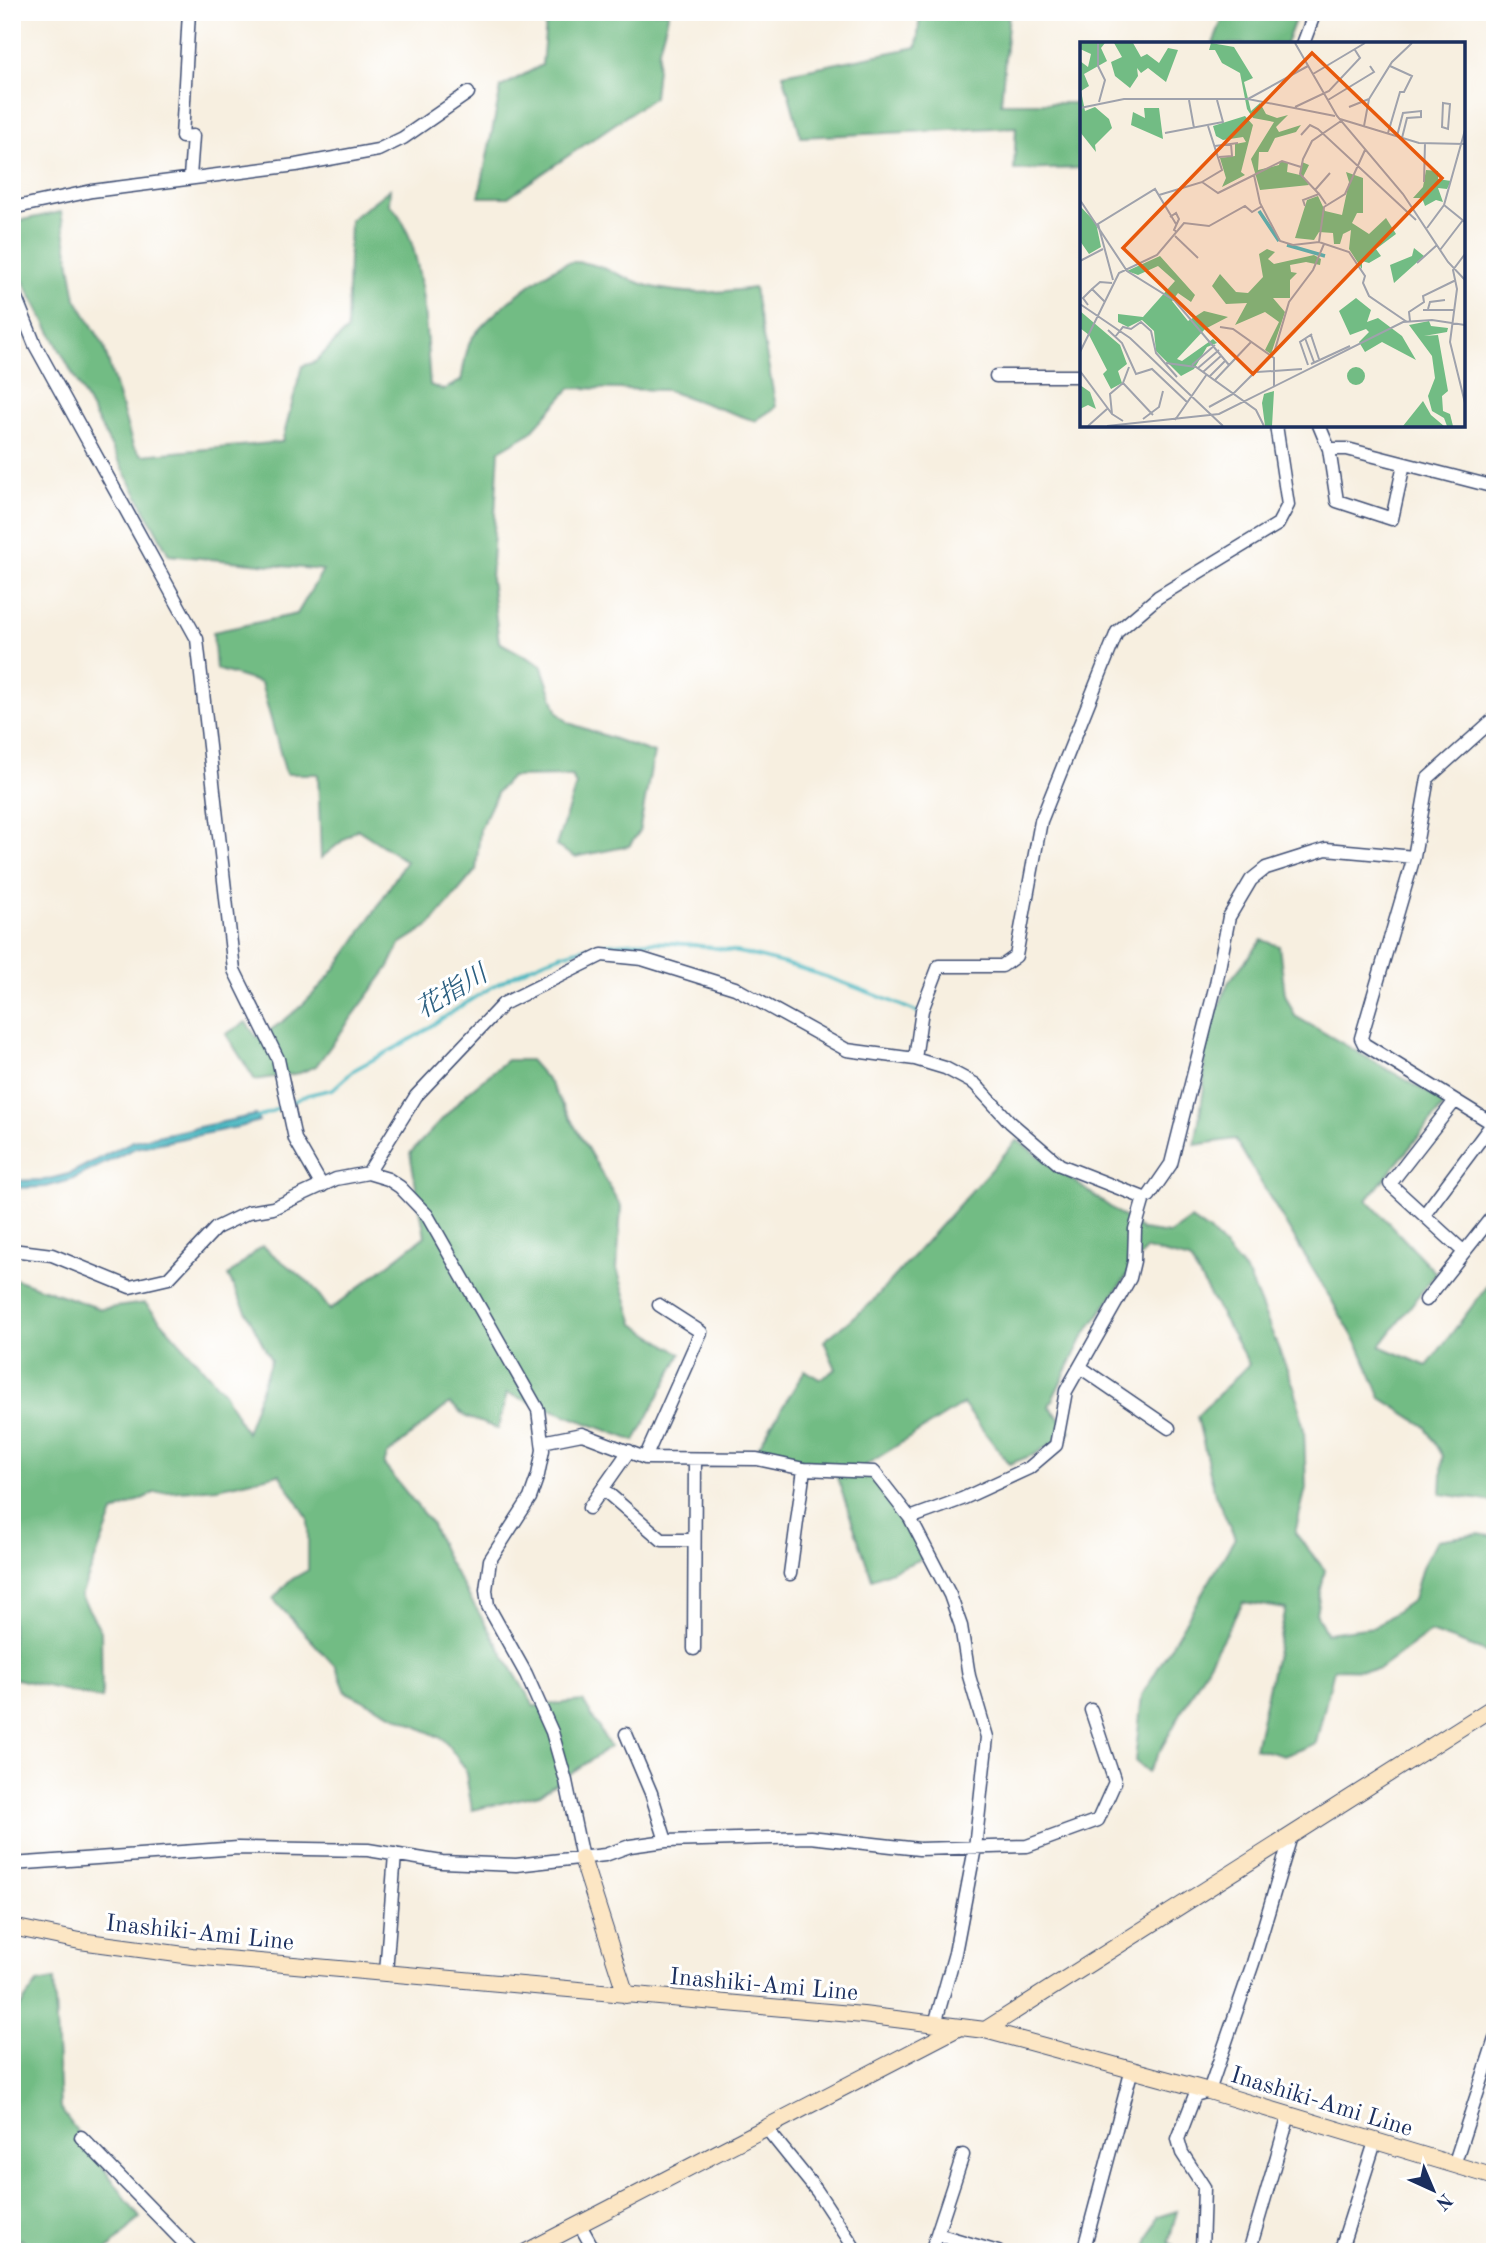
<svg xmlns="http://www.w3.org/2000/svg" width="1507" height="2264" font-family="'Old Standard TT','Noto Serif JP',serif">
<style>
.forest{fill:#72bc84;stroke:#467671;stroke-width:2}
.water{fill:#49b8c1;stroke:#327490;stroke-width:2}
.lines{fill:none;stroke-linecap:round;stroke-linejoin:round}
.stream{stroke:#49b8c1;stroke-width:3.5}
.street-casing{stroke:#3c4c72;stroke-width:15}
.secondary-casing{stroke:#3c4c72;stroke-width:18}
.street{stroke:#fff;stroke-width:12}
.secondary{stroke:#fce6c4;stroke-width:16}
.labels{text-anchor:middle;stroke-width:6;stroke-linejoin:round;paint-order:stroke}
.street-label{font-size:24px;fill:#1b2f5e;stroke:#fff}
.water-label{font-size:26px;font-style:italic;fill:#2b5f81;stroke:#fff}
.inset-river{fill:none;stroke:#49b8c1;stroke-width:3.5}
.inset-road{fill:none;stroke:#9fa2ac;stroke-width:2}
.view{fill:#e8590c;fill-opacity:0.15;stroke:#e8590c;stroke-width:3.5}
.inset-edge{fill:none;stroke:#1b2f5e;stroke-width:3.5}
</style>
<rect width="100%" height="100%" fill="#fff"/>
<filter id="ink" filterUnits="userSpaceOnUse"><feTurbulence type="fractalNoise" baseFrequency=".0143" numOctaves="2"/><feDisplacementMap in="SourceGraphic" scale="14" xChannelSelector="R" yChannelSelector="G"/><feConvolveMatrix kernelMatrix="1 2 1 2 8 2 1 2 1" color-interpolation-filters="sRGB"/></filter>
<filter id="wash" filterUnits="userSpaceOnUse"><feTurbulence type="fractalNoise" baseFrequency=".00686" numOctaves="4" result="noise"/><feDisplacementMap in="SourceGraphic" scale="28" xChannelSelector="R" yChannelSelector="G"/><feGaussianBlur stdDeviation="1.57" result="paint"/><feColorMatrix in="noise" values="0 0 0 0 0 0 0 0 0 0 0 0 0 0 0 0 0 1.4 0 .05"/><feComposite in="paint" operator="in"/></filter>
<g filter="url(#wash)">
<rect width="100%" height="100%" fill="#f7efe0"/>
<path class="forest" d="M547,12H669L659,49L654,97L508,197H479L501,87L542,65Z
M920,12H1009L1001,103H1082V168L1014,170L1016,127L801,137L783,74L917,47Z
M1225,12H1298L1286,44H1213Z
M390,189L389,204C425,234 426,339 430,385L443,390L461,381C464,368 465,351 471,340C481,321 552,263 572,262C600,261 626,281 653,287C688,296 719,292 754,288L776,407L755,421L666,390L570,388L530,433L499,451L491,579L499,642L541,665L558,713L569,723L654,753L639,832L629,846L575,857L556,846L576,785L572,776L511,777L498,791L480,829L476,870L430,925L400,944L389,967L316,1066L300,1073L255,1080L226,1034L246,1022L257,1038C327,1000 364,926 406,861L357,829L321,858L318,774H286L261,683L216,669L213,632L297,614L323,570L169,555L12,260V222L61,212L76,299L103,344L133,446L142,455L282,442L302,366L315,362L347,330L350,220Z
M1262,940L1279,946L1285,994L1295,1016L1446,1103L1367,1200L1436,1273L1380,1346L1427,1366L1495,1276V1502L1441,1494L1443,1456L1426,1427L1381,1398L1360,1348L1235,1139L1195,1145L1204,1088V1045L1228,983Z
M507,1060H530L550,1083L621,1207L617,1269L634,1324L681,1354L635,1441L507,1393L498,1429L466,1417L450,1403L387,1455L384,1465L431,1523L448,1561L534,1706L583,1701L610,1747L540,1794L472,1810L465,1768L443,1739L346,1692L336,1667L273,1599L289,1581L308,1570V1518L279,1474L218,1488L154,1493L113,1513L81,1596L101,1631L102,1699L12,1678V1278L101,1309L145,1303L223,1391L246,1433L271,1360L228,1276L262,1246L311,1284L330,1310L425,1236L410,1153L467,1093Z
M1017,1140L1142,1230L1169,1234L1191,1219L1215,1236L1249,1276L1295,1389L1304,1430L1306,1488L1295,1533L1325,1570L1316,1613L1326,1633L1374,1627L1413,1600L1422,1567L1437,1540L1479,1534L1495,1537V1655L1430,1632L1378,1670L1334,1669L1316,1743L1284,1756L1255,1748L1286,1609L1243,1602L1148,1772L1135,1761L1142,1695L1235,1538L1215,1494L1197,1416L1249,1364L1190,1260L1146,1249L1083,1337L1049,1406L1071,1431L1035,1454L1009,1464L963,1404L866,1465L929,1556L872,1579L834,1469L756,1451L805,1370L819,1379L836,1369L824,1341L871,1303Z
M54,1980L60,2108L140,2218L105,2252H32L21,2239L12,2245V2018L37,1983Z
M1177,2211L1169,2242L1178,2252H1144L1157,2217Z"/>
<path class="water" d="M256,1115L259,1121L243,1126L135,1148L71,1180L46,1187L12,1188V1181L45,1180L69,1174L133,1141Z"/>
<g class="lines">
<path class="stream" d="M255,1119L307,1095L333,1089L354,1070C375,1058 399,1047 419,1034C464,1004 511,971 563,954C675,919 815,968 919,1013"/>
</g>
</g>
<g filter="url(#ink)">
<g class="lines">
<g class="street-casing">
<path id="street" d="M189,12L182,137L193,136L190,177
M1303,44L1315,12
M12,208L92,191L296,165L378,150L403,138L468,93
M12,288L35,345L197,639L234,970L278,1059L295,1139L322,1186
M996,376H1082
M1319,425L1329,449L1337,501L1392,519L1404,464
M1329,449H1347L1495,487
M1414,857L1361,1038L1364,1044L1495,1125
M915,1059L922,1010L939,966H1002L1016,956L1041,821L1117,632L1158,597L1278,524L1288,505L1276,425
M1454,1102L1390,1184L1464,1252
M368,1173L388,1179L400,1187L427,1215L538,1410L543,1450L538,1475L530,1498L490,1560L486,1590L488,1606L526,1674L552,1732L566,1781L582,1858
M1424,1215L1492,1124
M12,1250L52,1255L130,1287L169,1278L216,1228L249,1212L273,1208L336,1179L368,1173L416,1096L503,1004L602,955L642,959L735,988L847,1050L915,1059L945,1068L975,1084L1010,1122L1060,1165L1144,1198L1149,1196L1171,1164L1216,984L1229,917L1251,880L1266,868L1326,849L1414,857L1428,778L1495,718
M1426,1300L1495,1213
M1080,1367L1169,1428
M542,1442L582,1434L645,1458L701,1332L659,1305
M645,1458L757,1459L804,1469L874,1472L910,1518L950,1595L961,1626L969,1676L987,1737L975,1848L955,1953L935,2024
M603,1489L662,1540H694
M589,1508L629,1451
M910,1518L962,1499L1029,1468L1056,1445L1066,1391L1130,1278L1134,1261L1135,1229L1144,1198
M790,1574L804,1469
M694,1649L695,1459
M626,1734L651,1793L666,1841
M12,1864L238,1848L368,1850L442,1862L516,1865L605,1855L630,1846L666,1841L810,1837L919,1849L1027,1846L1098,1820L1115,1782L1091,1710
M386,1973L395,1854
M767,2129L817,2191L857,2252
M81,2137L193,2252
M1454,2165L1495,2039
M580,2225L595,2252
M937,2234L998,2252
M931,2252L963,2155
M1083,2252L1132,2069
M1202,2252L1204,2187L1182,2153L1178,2139L1195,2095L1209,2091L1253,1963L1291,1836
M1249,2252L1289,2115
M1340,2252L1375,2142"/>
</g>
<g class="secondary-casing">
<path id="secondary" d="M582,1858L626,1995
M12,1927L80,1941L192,1956L863,2015L985,2030L1209,2091L1495,2177
M985,2030L1495,1706
M526,2252L960,2027"/>
</g>
<use href="#street" class="street"/>
<use href="#secondary" class="secondary"/>
</g>
</g>
<g class="labels">
<g class="street-label">
<text transform="translate(200 1932) rotate(6)" y="8">Inashiki-Ami Line</text>
<text transform="translate(764 1984) rotate(5)" y="8">Inashiki-Ami Line</text>
<text transform="translate(1322 2101) rotate(17)" y="8">Inashiki-Ami Line</text>
</g>
<g class="water-label">
<text transform="translate(451 991) rotate(-31)" y="9">花指川</text>
</g>
</g>
<g transform="translate(1080 42)">
<rect width="385" height="385" fill="#f7efe0"/>
<path d="M0,1H25L21,6L27,19L4,32L9,44L1,49L5,69L15,65L29,77L32,86L15,103L16,110L0,90V19L8,25L11,12L0,7ZM34,1H53L61,15L67,12L79,21L88,6L98,8L86,40L68,26L61,31L57,26L58,34L50,46L35,34L31,20L42,15ZM131,1L154,5L173,36L164,40L171,69L180,61L186,72L197,76L208,73L196,85L199,90L221,83L216,90L195,96L188,110H179L178,128L199,123L200,119L208,121L207,130L220,133L222,120L229,123L223,135L229,143L180,148L171,117L194,80L173,76L167,67L160,31L142,21L135,8H129ZM64,66H79L83,97L51,83L53,70L65,76ZM165,74L173,83L161,130L165,133L142,145L146,136L140,116L155,114V102L166,100L163,95L143,98L136,94L133,84ZM346,128L358,129V137L371,139L367,147L358,146L363,160L356,158L345,164L342,156H333L343,145ZM266,130L283,136V171H277L272,181L289,192L306,176L316,192L296,207L301,214L289,221L282,219V227L269,207L271,188L263,192L260,202H254L253,191L239,190L234,198L215,196L227,158L238,154L245,169L262,173L269,140ZM0,164L16,181L21,205L9,212L0,199ZM334,206L344,214L314,241L310,223L332,214ZM187,207L195,210L188,217L194,222L234,213L241,217L240,223L226,220L210,223L211,230L217,231L210,238V256H193L205,270L191,312L185,308L199,280L185,270L155,283L167,261L146,262L132,244L140,232L156,250L168,251L183,235L179,212ZM80,214L115,253L111,260L98,251L92,259L108,279L124,269L148,275L125,287L97,317L102,319L133,297L137,301L127,305L114,327L101,334L76,309L74,289L62,278L48,285L38,280V272L63,275L95,239L78,224L58,233L47,229ZM276,256L291,268L287,280L298,276L322,294L336,318L302,300L285,310L279,300L289,290L286,287L270,293L259,269ZM0,269L40,303L47,322L38,329L42,341L31,347L23,332L27,328L9,293L0,286ZM349,279L351,284L368,286L367,290L344,294L358,293L368,349L362,354L363,369L370,372L373,384H367L364,376L352,369L348,354L355,336L352,314L329,283ZM267 334a9 9 0 1 1 18 0a9 9 0 1 1-18 0ZM0,343L10,350L16,367L8,363L0,367ZM194,349L192,384H185L182,361L184,352ZM343,359L351,373L364,384H323Z" fill="#72bc84"/>
<path class="inset-river" d="M179,169L199,199M207,203L245,214"/>
<path class="inset-road" d="M18,1V24L25,38L19,60M215,1L257,74L323,152L368,220L385,238M233,32L285,1M168,57L228,24M109,58L114,86M248,58L294,30L290,24M363,61L370,62L368,87L362,85ZM215,65L249,49L280,16L275,8M269,65L289,57M0,66L44,57H168L255,74M260,77L339,101L385,102M284,84L289,57L312,20L332,1M85,91L143,80L137,58M308,91L320,50H324L332,34L310,24M221,93L230,83L238,87L336,178M317,94L323,71L341,69V75L327,76L322,96M135,104L158,101M139,115L152,114L151,102M174,133L202,119L221,125M122,140L142,128L128,84M344,140L345,101M235,148L250,131M239,152L220,132L223,117L232,99L261,79M79,153L122,140L138,151L174,133L180,161L200,199L213,203L239,200L269,210L285,234L283,241L289,254L327,280M0,158L47,229L95,259L149,323M364,163L385,180M225,164L223,158L239,152L246,162M90,175L96,171L99,177L94,188L97,190M347,186L364,163L385,88M95,194L118,216M239,200L244,165L265,152L285,108M360,208L383,178M385,212L373,228L377,247L370,300L385,361M0,219L23,207M337,221L357,203M33,238L18,182L75,147L96,182M25,260L12,247L20,240L32,241M0,262L50,296L143,384M8,263L3,256L12,247M348,267L350,260L365,258M343,268H375M330,279L329,270L344,260L343,254L376,238M140,285L153,287L194,316V344M28,288L42,301L56,332L72,327L108,361M231,293L239,317M35,295L43,285L51,287L61,280L71,289L76,311L97,335M225,296L234,320M0,310L39,231L77,213L104,181L129,184L165,164L172,170L182,164M86,321L116,325L176,368L184,384M231,322L270,304M112,323L135,303M228,323L220,300L232,292M49,325L43,341L73,373M118,326L139,308M0,329L32,372M123,330L142,313M177,330L222,327M130,334L146,318M135,338L171,300M43,341L30,352L32,372L43,379M129,365L153,352L194,311L209,260L233,228L244,202M63,377L79,365L83,349M95,378L127,332M8,384L27,367M27,384L139,372L323,280L352,278L385,283"/>
<path class="view" d="M232,11L362,136L173,332L43,206Z"/>
<rect width="385" height="385" class="inset-edge"/>
</g>
<rect width="1507" height="2264" fill="none" stroke="#fff" stroke-width="42"/>
<g transform="translate(1433 2190) rotate(136)" stroke="#ffffff" stroke-width="5" paint-order="stroke">
<path d="M0-5L12 26L0 18L-12 26Z" fill="#1b2f5e"/>
<text y="-10" font-size="19" font-weight="bold" text-anchor="middle" fill="#1b2f5e">N</text>
</g>
</svg>
